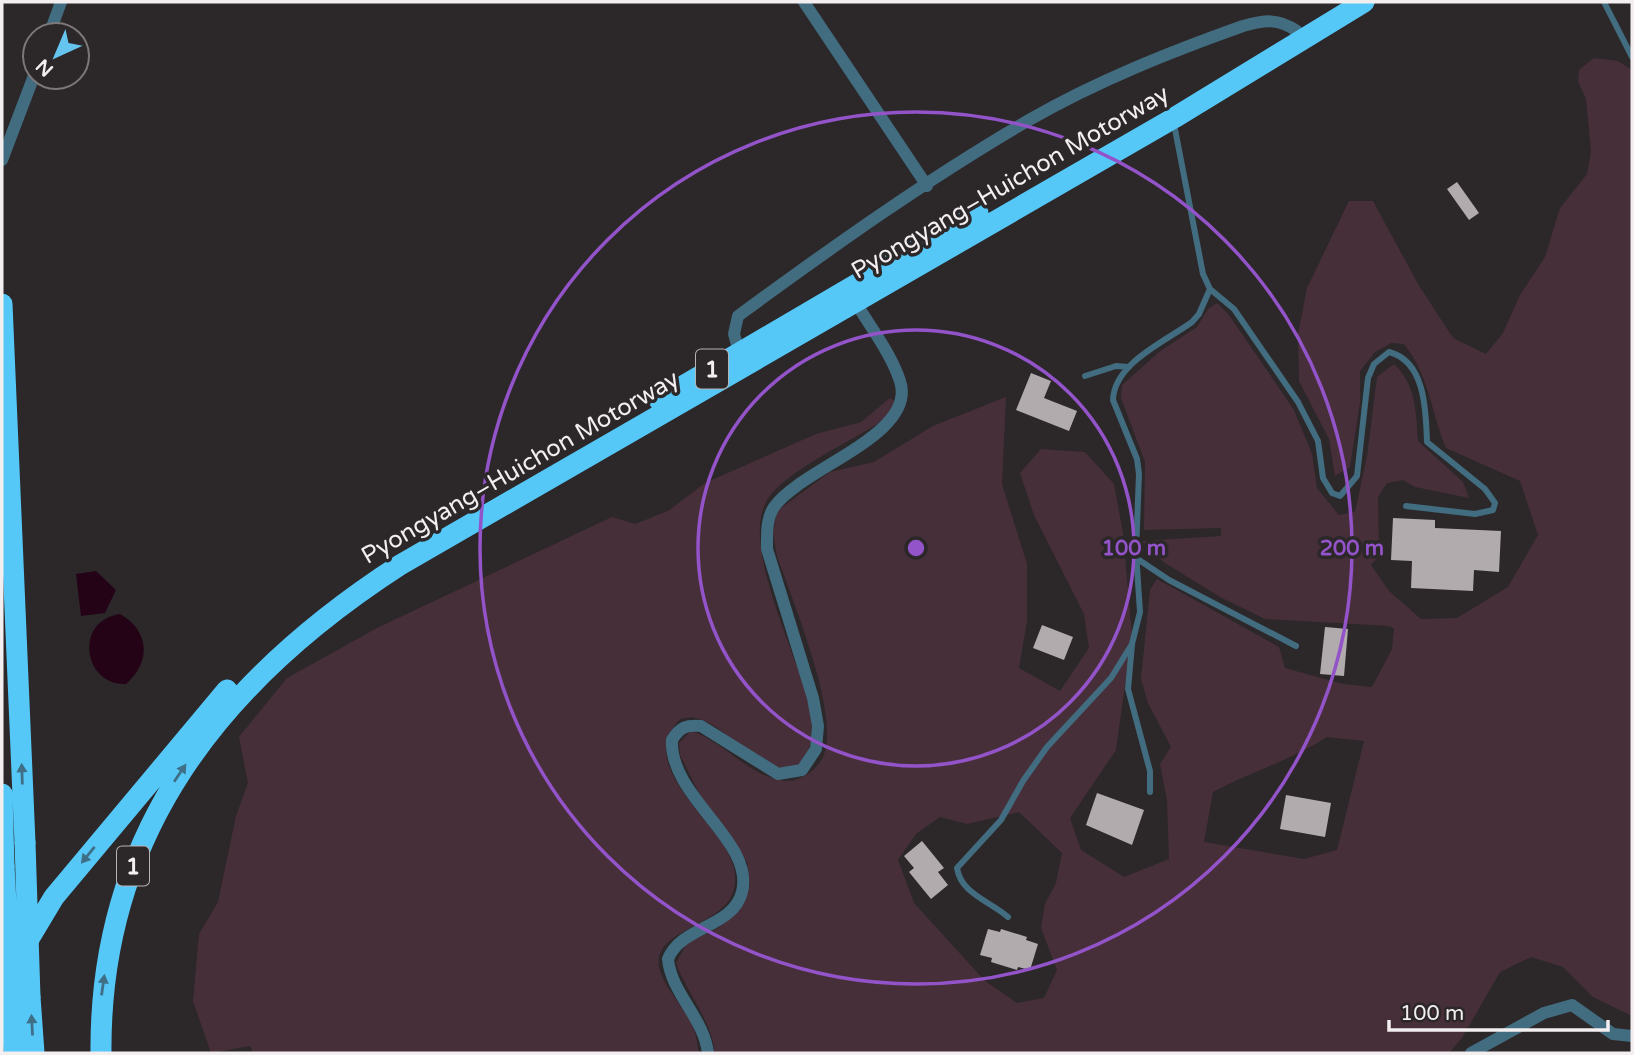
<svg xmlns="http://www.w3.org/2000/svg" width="1634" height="1055" font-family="'Varela Round',sans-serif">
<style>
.green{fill:#472f3a;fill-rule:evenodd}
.water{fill:#230315}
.building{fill:#b1abae}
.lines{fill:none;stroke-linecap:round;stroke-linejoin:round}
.lane{stroke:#426c7f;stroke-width:6}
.street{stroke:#426c7f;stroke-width:12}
.highway{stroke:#55c8f8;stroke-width:21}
.highway-bridge{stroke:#55c8f8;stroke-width:21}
.oneway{fill:#3e6f86}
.ring{fill:none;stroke:#9353c9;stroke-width:3.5}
.labels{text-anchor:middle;stroke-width:7;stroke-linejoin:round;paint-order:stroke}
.shield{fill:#2c2729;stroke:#b7b3b5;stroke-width:2}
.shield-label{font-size:23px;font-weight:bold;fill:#f3eff1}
.street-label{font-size:24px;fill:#f3eff1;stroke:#2c2729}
.centre{fill:#9353c9;stroke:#2c2729;stroke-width:3.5}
.ring-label{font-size:21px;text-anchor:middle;font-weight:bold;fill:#9353c9;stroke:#2c2729;stroke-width:7;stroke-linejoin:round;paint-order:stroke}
</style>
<rect width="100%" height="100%" fill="#2c2729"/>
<path class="green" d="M1594,58L1618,61L1632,70V1016L1593,997L1563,967L1531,957L1500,972L1462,1038L1449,1053H714C715,1026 685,990 676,963L687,943L718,928L739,910L750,885L747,862L707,809L680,755L679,743L691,731C725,742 748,776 784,781C793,782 802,778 809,773C818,766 824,759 826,747C834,700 793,602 777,556L773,533L777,511L830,472L874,462L933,426L1006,397L1002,484L1027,564V621L1019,668L1060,691L1089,648L1084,614L1034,515L1020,473L1041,449L1085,452L1114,484L1123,533L1132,635L1116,750L1070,818L1081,850L1124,877L1169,859L1167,800L1160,764L1171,747L1148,703L1141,679L1150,590L1157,579L1279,647L1285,668L1343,684L1372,687L1392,649L1394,629L1390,626L1265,619L1220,597L1165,563L1141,541L1221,536V528L1144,530L1145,462L1121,398L1122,385L1159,352L1197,327L1208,309L1217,303L1229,315L1294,410L1312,454L1317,488L1339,515L1355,512L1367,456L1377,377L1394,364C1416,385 1416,411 1418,441L1463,482L1469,498L1415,487L1403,480L1387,483L1378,497L1379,556L1371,565L1389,591L1421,619L1457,618L1508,587L1538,535L1520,481L1446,448C1431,412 1429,375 1404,344L1391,343L1375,352L1360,371V402L1350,467L1335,476L1329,439L1299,381L1298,334L1307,288L1349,201H1373L1418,284L1453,338L1486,354L1503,333L1520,295L1545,257L1560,208L1587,174L1591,151L1586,99L1578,81L1579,70ZM1327,737L1364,741L1337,850L1304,859L1204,842L1213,792C1251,772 1291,760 1327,737ZM1019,812L1062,853L1056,883L1045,904L1041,928L1057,970L1044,998L1017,1003L985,981L914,903L898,860L916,834L940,817L967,824Z
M890,398L896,402L886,418C856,440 780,472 765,504C743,549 797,655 809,704C813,722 816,765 789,768C755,771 727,725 696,718C692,717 684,718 680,719C633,768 721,821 733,865C751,929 652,921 659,967C663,986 682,1005 691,1022C696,1031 697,1043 699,1053H253L250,1046L211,1053L193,1001L199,934L218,902L236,816L248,783L239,737L287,678L377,628L612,517L635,524L668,511L705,483L816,434L861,422Z"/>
<path class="water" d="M96,571L116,590L105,613L81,616L76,574Z
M120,614C149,630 152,662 126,684C84,686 73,621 120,614Z"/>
<path class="building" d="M1457,182L1479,213L1469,220L1447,189Z
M1031,373L1051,381L1044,398L1077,411L1069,431L1016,410Z
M1393,518L1435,520V528L1501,531L1499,572L1474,570L1473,591L1411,588L1412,561L1391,560Z
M1042,625L1073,637L1064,660L1033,648Z
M1325,627L1348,629L1344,676L1320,674Z
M1097,793L1144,810L1132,845L1086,825Z
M1286,795L1331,803L1325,837L1280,829Z
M922,841L944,868L938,872L948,885L931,899L909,872L914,868L904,856Z
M988,929L1000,932L1001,929L1027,937L1026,940L1038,944L1030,970L1018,967L1017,970L991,962L992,958L980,955Z"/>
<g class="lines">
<path class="lane" d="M1604,2L1632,57
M1174,124L1203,274L1210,289L1234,309L1298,402L1318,441L1323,478L1332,493L1340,496L1357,476L1368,378L1374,364L1389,352C1425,361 1426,410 1427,442L1485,489L1495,503L1493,510L1475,514L1406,506
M1085,376L1116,366L1129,367
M1136,558L1169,580L1296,646
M1132,645L1128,689L1150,771V792
M1008,917C990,901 961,894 957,868L1001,820L1023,781L1047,747L1111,678L1132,644L1140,612L1136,552L1139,474L1137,459L1113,400C1114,363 1166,341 1192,322L1199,314L1210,289"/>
<path class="street" d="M804,2L927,186
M49,35L61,2
M2,160L35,73
M739,352L734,334L738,316C832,247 929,178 1029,120C1097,81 1170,52 1243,26C1265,20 1278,18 1297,31
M708,1053C704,1018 671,993 668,959C681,926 733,928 742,892C755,841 669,797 672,740C680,727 686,725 701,726L778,774L802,770L816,749L818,726L813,698L767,549C767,535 766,519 774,507C801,468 918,435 900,381C891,353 870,327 855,301
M1471,1053L1544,1013L1572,1005L1613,1034L1632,1036"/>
<path class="highway" d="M2,304L25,843
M659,400L978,213
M2,794L4,866
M24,947L54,897L227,690
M30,997L34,1053
M12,1016L14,1053
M101,1053C99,832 222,680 400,565L1174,118L1364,2"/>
<path class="highway-bridge" d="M25,843L30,997
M4,866L12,1016"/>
</g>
<defs><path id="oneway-solid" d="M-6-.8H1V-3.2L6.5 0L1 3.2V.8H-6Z" transform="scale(1.75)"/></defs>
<g class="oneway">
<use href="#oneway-solid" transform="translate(180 773) rotate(-56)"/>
<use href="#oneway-solid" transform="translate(22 774) rotate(-92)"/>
<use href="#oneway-solid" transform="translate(88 855) rotate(129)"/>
<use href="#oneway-solid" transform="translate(103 985) rotate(-82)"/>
<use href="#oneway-solid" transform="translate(32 1025) rotate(-93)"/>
</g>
<g class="ring">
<circle cx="916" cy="548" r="218"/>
<circle cx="916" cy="548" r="436"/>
</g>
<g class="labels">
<g class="shield">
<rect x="696" y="349.5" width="32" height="39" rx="5"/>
<rect x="117" y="846.5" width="32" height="39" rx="5"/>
</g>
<g class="shield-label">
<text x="712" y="377">1</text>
<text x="133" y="874">1</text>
</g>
<g class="street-label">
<text transform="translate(1010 182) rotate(-30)" y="8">Pyongyang–Huichon Motorway</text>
<text transform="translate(520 467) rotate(-30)" y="8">Pyongyang–Huichon Motorway</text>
</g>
</g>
<circle cx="916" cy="548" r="10" class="centre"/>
<g class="ring-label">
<text x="1134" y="555">100 m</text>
<text x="1352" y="555">200 m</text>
</g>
<rect width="1634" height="1055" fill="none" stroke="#f3eff1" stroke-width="7"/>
<g transform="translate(56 56) rotate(224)"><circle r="33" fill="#2c2729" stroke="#7c7779" stroke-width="2"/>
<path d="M0-5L12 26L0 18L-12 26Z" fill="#65c5ee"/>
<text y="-10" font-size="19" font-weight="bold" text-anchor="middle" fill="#f3eff1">N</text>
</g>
<path d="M1389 1020v10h219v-10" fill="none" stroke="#f3eff1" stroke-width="3.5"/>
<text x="1400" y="1020" font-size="21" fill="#f3eff1" stroke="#2c2729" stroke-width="5" paint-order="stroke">100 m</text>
</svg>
